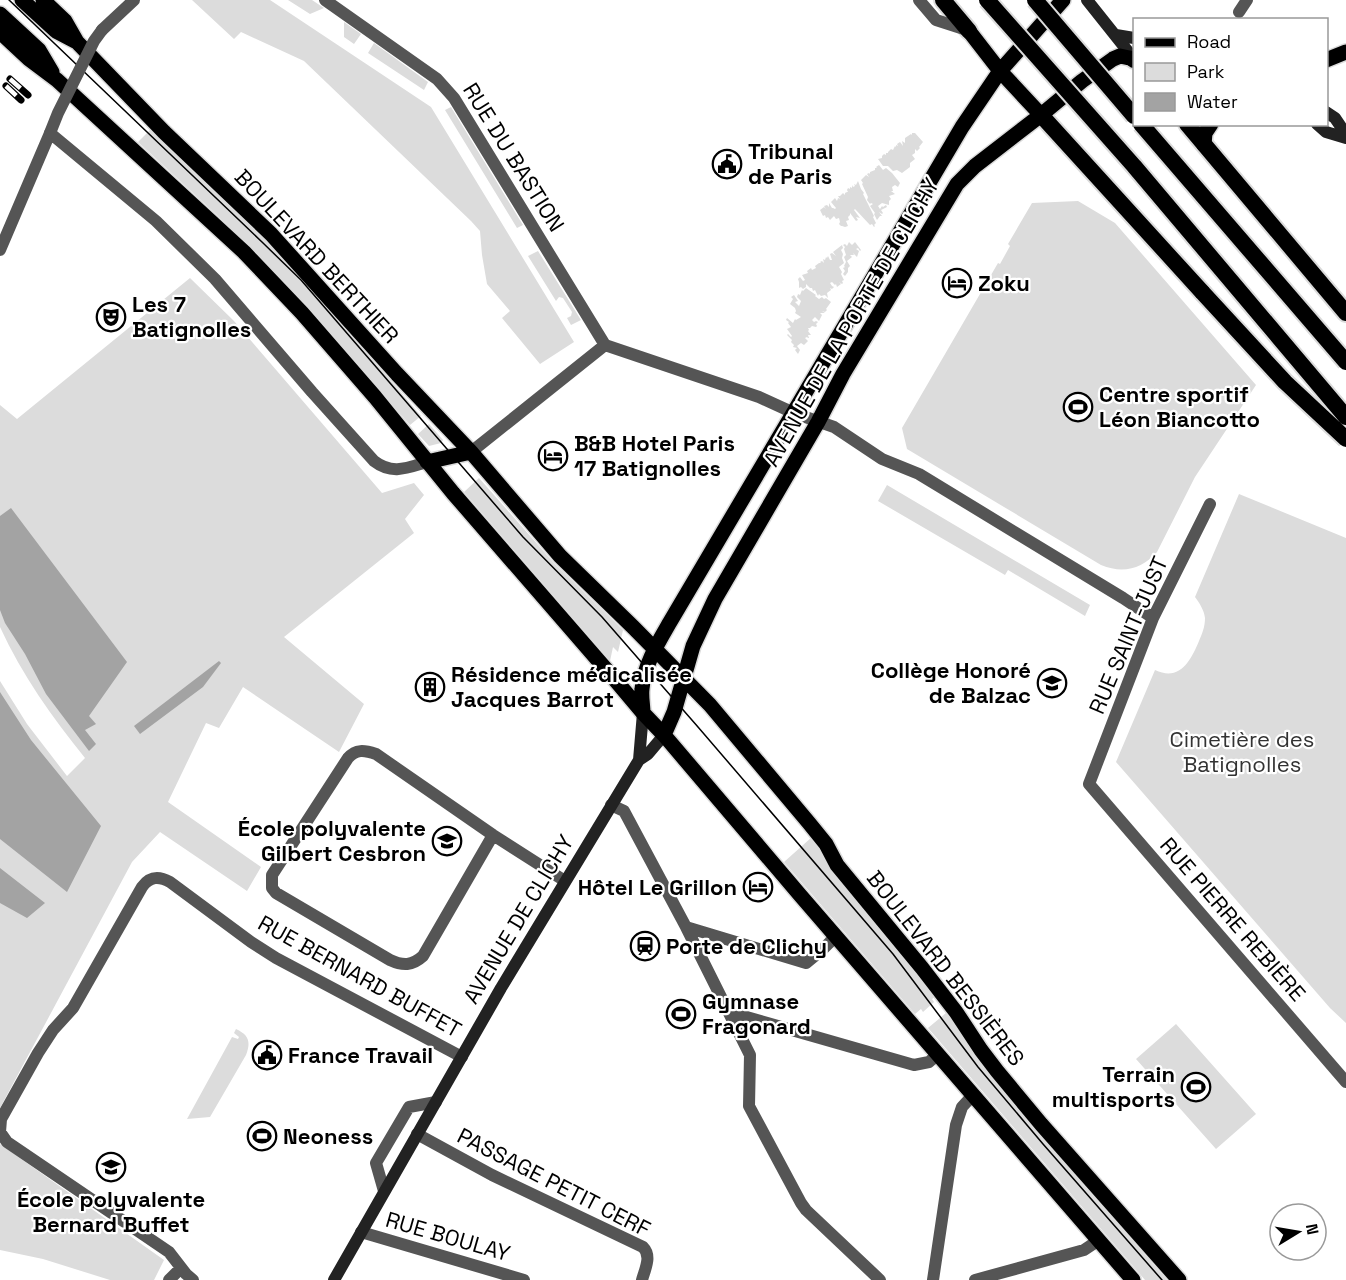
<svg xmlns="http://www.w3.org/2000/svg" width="1346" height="1280" font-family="'Space Grotesk',sans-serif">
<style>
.green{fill:#dcdcdc}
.water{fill:#a3a3a3}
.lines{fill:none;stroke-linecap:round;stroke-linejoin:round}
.primary-casing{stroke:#dbdbdb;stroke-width:18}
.trunk-casing{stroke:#dbdbdb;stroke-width:20}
.minor{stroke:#555;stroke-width:12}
.secondary{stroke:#222;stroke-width:12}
.primary{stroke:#000;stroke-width:15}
.trunk{stroke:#000;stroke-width:16}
.tram{stroke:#000;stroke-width:1.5}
.rail-casing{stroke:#000;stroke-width:7}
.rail{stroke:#fff;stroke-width:4.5;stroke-dasharray:14;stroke-linecap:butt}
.trunk-bridge-casing{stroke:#dbdbdb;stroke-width:20;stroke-linecap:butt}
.minor-bridge{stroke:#555;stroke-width:12}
.trunk-bridge{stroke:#000;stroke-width:16}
.labels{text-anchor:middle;stroke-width:4.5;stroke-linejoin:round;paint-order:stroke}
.poi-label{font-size:22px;font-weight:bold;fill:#000;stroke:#fff;text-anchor:start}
.street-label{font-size:22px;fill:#000;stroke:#fff}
.park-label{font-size:22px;fill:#333;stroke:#fff}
</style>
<rect width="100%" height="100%" fill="#fff"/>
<path class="green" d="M192,0H270L431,107L574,342L540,364L502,318L510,311L487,284L482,255L480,231L471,221L304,61L241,32L234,39Z
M288,0H312L324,8L310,14Z
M344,22L361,34L354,44L344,37Z
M374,43L428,82L424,90L368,53Z
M451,107L523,225L517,228L445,110Z
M150,130L264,238L305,280L421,416L410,425L283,281L218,216L138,142Z
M912,133H915L923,142L919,147L920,148L917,151L915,149V153L912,155L915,159L910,163V167L902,173L897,170L893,171L888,166H883L878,159L882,158V156L884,154L886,155V153H888V152L891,149L893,150L895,146L896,147V145L898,146L897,144L900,142L903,146L902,141L905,143V138L911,134L912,135Z
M879,165L883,170L886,168L892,173L900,183L898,187L895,185L892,187L893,191H891L895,194L889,196L891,199L889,201V205L882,203L878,206L880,209L882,206L883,207L886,205L887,207L881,210L883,213L882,214L879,212L882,216H880L877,220L874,214L875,213L870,206L873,204L871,203L870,204L867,200L868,197L862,184L863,183L861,180L866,175L869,177L867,174L869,173L870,174V172L875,170V168H877L876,167Z
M858,181L861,189L864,193L863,194L874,216L873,217L876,223L874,225L875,226L874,227L872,224L870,225L855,209L854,210L860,218L856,217L858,220L856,221L850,213V215L848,217L849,220L846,221L848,226L845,227L842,226H841L839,224L840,222L839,218L836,219L834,216L830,220L828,217L826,218L825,215L823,216L820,210L824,207L826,209L824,206L827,205L829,207V203L832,208H833L835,209L836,208L831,202L835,198L837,201L838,198L840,199L838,196H840L843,193L845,195V193L847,192H848L847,190L848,188L850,189V187L852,188V185L853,187L855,186L854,184L856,185Z
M1078,201L1115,223L1256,385L1195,477L1157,552C1142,569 1123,574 1101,565L907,449L902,428L998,263L1000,264L1010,246L1008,244L1032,203Z
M849,242L852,245L855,242L861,250L860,251L858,248L856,249L859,251L857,257L853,253L854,255H850L852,257L847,261L850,266L848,268V272L845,276L843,274L845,271L843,268L845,267L844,266L846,262L844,257L846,255L844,249L845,247L843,245L845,244L847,246Z
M842,245L843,248L841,250L843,254L842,258L844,263L839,267L842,272L841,274L844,280L842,281L843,283L842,284L839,282L841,284L837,287L836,284L835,285L832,282L830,283L832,286L834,287L832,289L830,288L831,290L827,293L828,298L825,295L821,296L819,294L818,296L815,290L813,291L812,288H810L806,284V287L803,289L801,287L799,288V282L798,279L800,277L803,281L805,280L802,275L808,273L807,271L811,268L812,270L816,268L815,266L819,263H821L820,262L822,261L824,263L823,259L825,260L826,257L827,258L828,256L830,260H832L830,254L832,253L836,256L833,252Z
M538,251L581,320L571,325L567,318L571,316L572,312L563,298L559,297L556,301L528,256Z
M190,278L234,321L382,493L414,483L424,495L405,519L414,533L284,637L364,704L339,752L243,687L219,728L206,723L168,802L261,867L247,891L160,832L132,862L0,1108V681L27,724L67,776L85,758C52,717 22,675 0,627V405L17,419Z
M806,288L816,295L815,296L819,299L822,297L824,299L826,298L831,302L826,309L827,310L825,312L822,311L825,313H820L822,315L819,321L815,317L812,320L814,322L816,321L818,322L816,324L817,326L816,327L812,326L810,328H808L809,330L808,331L811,335H808L809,338H808L807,337L805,338L808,341L804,345L801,343L797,346L800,350L798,354L795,350L797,348L793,347L794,345L791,342L792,340L787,335L788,334L791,337L792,336L787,329L791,327L788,323L789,322L786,320L787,318L793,323L795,319L796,320L801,317L795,313L796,311L795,308L790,304L793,299L791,297L794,295L798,301L795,302L799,306L801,301L797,297L798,294L800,295L802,290L803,291Z
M429,424L443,440L441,443L429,446L418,434Z
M479,478L554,563L623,630L618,652L613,647L610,661L464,492Z
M887,485L1090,605L1085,616L1008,570L1005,575L878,501Z
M1239,494L1346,538V1023L1330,1008L1116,762L1155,670C1180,682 1191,660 1199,641C1202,634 1205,627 1205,618C1204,610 1200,604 1195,597Z
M812,837L830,868L841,882L916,971L935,997L932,999L934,1002L923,1012L921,1009L915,1014L784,862Z
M946,1013C961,1032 974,1053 989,1072C1045,1144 1107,1211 1167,1280H1145L928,1028Z
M1176,1024L1256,1114L1216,1149L1136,1059Z
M236,1029C249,1035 251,1042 246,1055L210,1117L187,1119L232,1037L238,1039L239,1037L234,1033Z
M0,1144L164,1260L154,1280H110L43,1259L0,1250Z"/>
<path class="water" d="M11,508L127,662L89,716L96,724L85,730L96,744L89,751L46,694L25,654L5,623L0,610V516Z
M219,661L221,663L203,687L140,734L134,726Z
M0,692L31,740L101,826L67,892L0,839Z
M0,868L45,903L27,918L0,903Z"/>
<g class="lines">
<g class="primary-casing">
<path id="primary" d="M22,0L56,31L77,42
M43,0L65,21L77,42L164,132L271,234L397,374L471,452L560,556L633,627L710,705L809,823L826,844L837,865L922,968L956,1012L981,1050L997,1071L1041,1124L1179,1280
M0,14L39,50L52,72
M969,31L1000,71L1041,115
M0,32L29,59L57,80L244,252L302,313L375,397L453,493L617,682L643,713L664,735L800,895L1133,1280
M1326,60L1346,52
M1204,145L1205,133L1211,124
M427,462L471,452
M643,713C643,705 641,697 642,689C644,665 659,641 670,622L962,127L1000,71L1063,0
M664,735L674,712L693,646L715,599L818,422L843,374L957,184L975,166L1041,115L1082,81L1113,59L1120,56L1134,59"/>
</g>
<g class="trunk-casing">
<path id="trunk" d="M943,0L969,31
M1134,59V60
M1041,115L1203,293
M1187,124L1346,313"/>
</g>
<path class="minor" d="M325,0L437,79L454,98L605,345
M919,0L936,20L967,30
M1239,12L1247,0
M102,30L134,0
M0,250L50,133L156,221L215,279L312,392L374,461C392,475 407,468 427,462
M605,345L759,397L794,413L834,427L882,459L919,474L1123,598L1153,618
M471,452L605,345
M1210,504L1153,618L1089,784L1346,1082
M611,805L624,811L686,927L750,1055L749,1106L801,1203L806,1210L880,1280
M493,835L423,956C412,966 403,966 390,960L276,893L272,888V875L348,758C356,749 364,750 376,754L493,835L565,881
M686,927L806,963L823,949L836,936
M729,1012L914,1065L929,1062L938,1054
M417,1134L492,1175L643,1247C652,1256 645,1269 642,1280
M384,1191L376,1163L409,1107L436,1102
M361,1232L524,1280
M169,1280L181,1268
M193,1280L186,1274L169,1252L7,1142L0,1132L1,1119L38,1053L53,1030L73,1008L142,887C150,876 159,876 170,882L251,942L276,958L462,1057
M933,1280L956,1125L962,1107L973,1095
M975,1280L1084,1250L1099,1240"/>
<path class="secondary" d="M1087,0L1134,59
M1116,35L1134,38
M1326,112L1335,118L1346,134
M1317,124L1326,132L1346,138
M639,760L648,754L664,735
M334,1280L501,988L639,760L643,713"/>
<use href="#primary" class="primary"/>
<use href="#trunk" class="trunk"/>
<path class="tram" d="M9,0L262,242L301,280L523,537L602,617L698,727L893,954L978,1067L1043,1144L1162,1280"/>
<g class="rail-casing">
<path id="rail" d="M10,79L28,95
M6,86L21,100"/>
</g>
<use href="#rail" class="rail"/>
<g class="trunk-bridge-casing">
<path id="trunk-bridge" d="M987,0L1134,166L1346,417
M1035,0L1134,116
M1141,124L1346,362
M1203,293L1285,382L1346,439"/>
</g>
<path class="minor-bridge" d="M50,133L58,113L94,41L102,30"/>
<use href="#trunk-bridge" class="trunk-bridge"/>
</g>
<defs>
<g id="civic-ring" transform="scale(1.5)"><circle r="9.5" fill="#fff" stroke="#000" stroke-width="1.5"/><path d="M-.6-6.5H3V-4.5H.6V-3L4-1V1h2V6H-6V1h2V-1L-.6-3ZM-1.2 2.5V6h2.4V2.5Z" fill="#000"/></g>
<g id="hotel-ring" transform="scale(1.5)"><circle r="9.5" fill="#fff" stroke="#000" stroke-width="1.5"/><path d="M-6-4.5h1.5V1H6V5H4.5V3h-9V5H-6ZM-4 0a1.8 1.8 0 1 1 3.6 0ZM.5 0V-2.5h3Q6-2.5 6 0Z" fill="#000"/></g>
<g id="theatre-ring" transform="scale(1.5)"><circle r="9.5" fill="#fff" stroke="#000" stroke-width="1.5"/><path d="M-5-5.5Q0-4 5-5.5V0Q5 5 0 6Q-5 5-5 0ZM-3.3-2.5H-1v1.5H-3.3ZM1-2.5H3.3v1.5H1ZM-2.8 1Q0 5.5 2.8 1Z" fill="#000"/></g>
<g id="stadium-ring" transform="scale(1.5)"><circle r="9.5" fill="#fff" stroke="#000" stroke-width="1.5"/><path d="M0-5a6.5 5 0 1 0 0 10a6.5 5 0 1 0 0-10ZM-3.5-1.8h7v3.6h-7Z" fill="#000"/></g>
<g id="school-ring" transform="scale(1.5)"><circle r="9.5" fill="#fff" stroke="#000" stroke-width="1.5"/><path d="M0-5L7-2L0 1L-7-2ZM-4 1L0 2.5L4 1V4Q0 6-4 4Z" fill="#000"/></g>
<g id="building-ring" transform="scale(1.5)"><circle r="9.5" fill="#fff" stroke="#000" stroke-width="1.5"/><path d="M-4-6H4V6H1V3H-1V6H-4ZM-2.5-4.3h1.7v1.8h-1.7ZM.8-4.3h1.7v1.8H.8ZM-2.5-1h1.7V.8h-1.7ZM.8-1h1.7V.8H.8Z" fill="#000"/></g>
<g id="station-ring" transform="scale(1.5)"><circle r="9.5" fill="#fff" stroke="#000" stroke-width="1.5"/><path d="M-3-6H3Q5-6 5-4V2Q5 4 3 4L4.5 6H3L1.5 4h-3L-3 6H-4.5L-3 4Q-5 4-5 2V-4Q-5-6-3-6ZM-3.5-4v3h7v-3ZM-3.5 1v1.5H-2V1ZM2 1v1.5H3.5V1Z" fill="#000"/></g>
</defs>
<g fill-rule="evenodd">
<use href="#civic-ring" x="727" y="164"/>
<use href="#hotel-ring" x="957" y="283"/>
<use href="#theatre-ring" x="111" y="317"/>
<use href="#stadium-ring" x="1078" y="407"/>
<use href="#hotel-ring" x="553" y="456"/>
<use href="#school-ring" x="1052" y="683"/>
<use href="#building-ring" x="430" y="687"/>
<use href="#school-ring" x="447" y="841"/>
<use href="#hotel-ring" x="758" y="887"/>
<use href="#station-ring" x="645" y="946"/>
<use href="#stadium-ring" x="681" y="1014"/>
<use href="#civic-ring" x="267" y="1055"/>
<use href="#stadium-ring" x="1196" y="1087"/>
<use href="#stadium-ring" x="262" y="1136"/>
<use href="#school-ring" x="111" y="1167"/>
</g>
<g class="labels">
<g class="poi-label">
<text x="748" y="159">Tribunal<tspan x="748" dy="25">de Paris</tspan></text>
<text x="978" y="291">Zoku</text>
<text x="132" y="312">Les 7<tspan x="132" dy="25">Batignolles</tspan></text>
<text x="1099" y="402">Centre sportif<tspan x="1099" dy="25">Léon Biancotto</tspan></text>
<text x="574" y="451">B&amp;B Hotel Paris<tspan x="574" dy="25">17 Batignolles</tspan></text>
<text x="1031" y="678" text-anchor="end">Collège Honoré<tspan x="1031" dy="25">de Balzac</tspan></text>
<text x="451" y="682">Résidence médicalisée<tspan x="451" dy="25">Jacques Barrot</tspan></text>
<text x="426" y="836" text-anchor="end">École polyvalente<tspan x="426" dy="25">Gilbert Cesbron</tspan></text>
<text x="737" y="895" text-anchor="end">Hôtel Le Grillon</text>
<text x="666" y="954">Porte de Clichy</text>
<text x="702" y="1009">Gymnase<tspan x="702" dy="25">Fragonard</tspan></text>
<text x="288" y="1063">France Travail</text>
<text x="1175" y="1082" text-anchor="end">Terrain<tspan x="1175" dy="25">multisports</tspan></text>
<text x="283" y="1144">Neoness</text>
<text x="111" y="1207" text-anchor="middle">École polyvalente<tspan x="111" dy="25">Bernard Buffet</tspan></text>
</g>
<g class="street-label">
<text transform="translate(514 157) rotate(58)" y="8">RUE DU BASTION</text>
<text transform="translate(317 256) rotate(47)" y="8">BOULEVARD BERTHIER</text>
<text transform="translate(851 322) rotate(-60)" y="8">AVENUE DE LA PORTE DE CLICHY</text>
<text transform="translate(1128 635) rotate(-67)" y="8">RUE SAINT-JUST</text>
<text transform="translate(518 919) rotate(-59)" y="8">AVENUE DE CLICHY</text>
<text transform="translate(1233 919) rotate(49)" y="8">RUE PIERRE REBIÈRE</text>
<text transform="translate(946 968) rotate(52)" y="8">BOULEVARD BESSIÈRES</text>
<text transform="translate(360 976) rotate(29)" y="8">RUE BERNARD BUFFET</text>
<text transform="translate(554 1182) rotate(27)" y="8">PASSAGE PETIT CERF</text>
<text transform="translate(448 1236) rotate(16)" y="8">RUE BOULAY</text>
</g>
<g class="park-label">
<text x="1242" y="747">Cimetière des<tspan x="1242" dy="25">Batignolles</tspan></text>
</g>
</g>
<rect x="1133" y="18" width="195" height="108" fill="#ffffff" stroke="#999999" stroke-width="1.5"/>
<rect x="1145" y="38" width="30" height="9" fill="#000000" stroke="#999999" stroke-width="1.5"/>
<text x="1187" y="48" font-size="18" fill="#000000">Road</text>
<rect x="1145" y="63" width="30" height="18" fill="#dcdcdc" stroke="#999999" stroke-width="1.5"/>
<text x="1187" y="78" font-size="18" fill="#000000">Park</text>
<rect x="1145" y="93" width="30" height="18" fill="#a3a3a3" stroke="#999999" stroke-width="1.5"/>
<text x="1187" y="108" font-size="18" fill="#000000">Water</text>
<g transform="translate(1298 1232) rotate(79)"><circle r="28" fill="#ffffff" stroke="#999999" stroke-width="1.5"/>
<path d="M0-4.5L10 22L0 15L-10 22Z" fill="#000000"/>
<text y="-9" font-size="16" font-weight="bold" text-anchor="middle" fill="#000000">N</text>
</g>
</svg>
